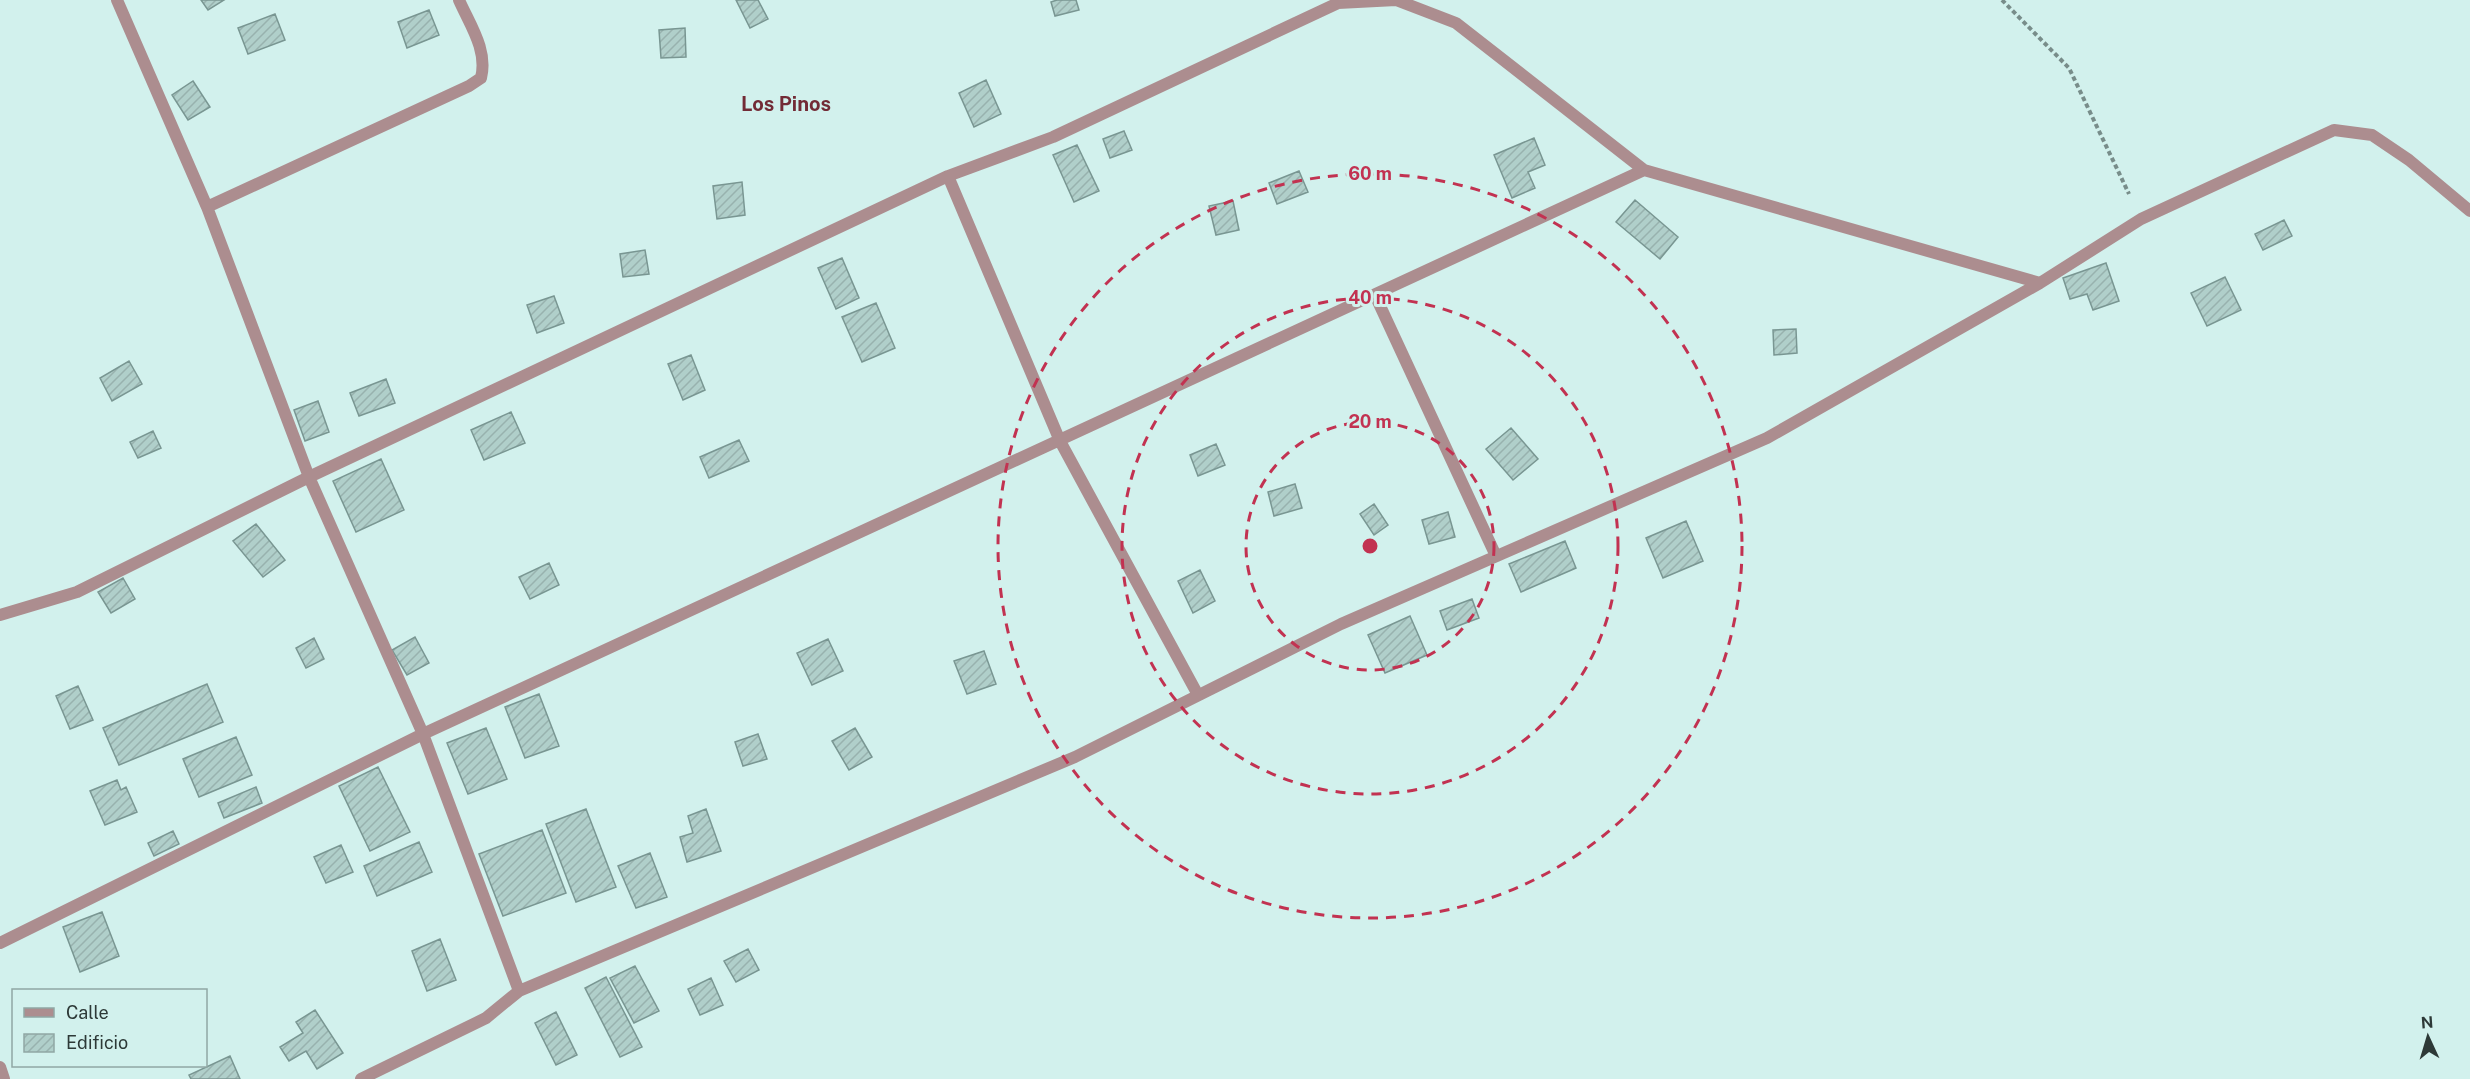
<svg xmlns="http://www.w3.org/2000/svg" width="2470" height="1079" font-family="'Public Sans',sans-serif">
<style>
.building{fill:url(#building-hatch);stroke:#799692;stroke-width:1.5}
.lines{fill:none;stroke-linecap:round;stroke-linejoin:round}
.path{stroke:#788d8a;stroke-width:4;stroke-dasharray:4.5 3;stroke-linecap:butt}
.minor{stroke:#ac8d8f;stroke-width:12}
.ring{fill:none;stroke:#c23251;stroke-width:3;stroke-dasharray:10 8}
.labels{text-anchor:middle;stroke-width:6;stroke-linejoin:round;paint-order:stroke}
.neighbourhood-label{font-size:20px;font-weight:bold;fill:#722b36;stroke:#d2f1ed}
.centre{fill:#c23251;stroke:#d2f1ed;stroke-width:3}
.ring-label{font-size:18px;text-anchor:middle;font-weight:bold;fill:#c23251;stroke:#d2f1ed;stroke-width:6;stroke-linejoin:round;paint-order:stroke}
</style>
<defs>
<pattern id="building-hatch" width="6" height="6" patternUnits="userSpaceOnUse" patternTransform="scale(1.5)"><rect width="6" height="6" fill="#b0cfca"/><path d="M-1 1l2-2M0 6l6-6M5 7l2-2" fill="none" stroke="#98b2ae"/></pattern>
</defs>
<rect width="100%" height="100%" fill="#d2f1ed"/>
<path class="building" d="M201,0H224L208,10Z
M736,0H758L768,19L750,28Z
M1057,0H1076L1079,10L1055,16L1051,2Z
M429,10L439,35L407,48L398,22Z
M275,14L285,40L248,54L238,28Z
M685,28L686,57L661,58L659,30Z
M986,80L1001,114L974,127L959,93Z
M193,81L210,107L188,120L172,95Z
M1124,131L1132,150L1110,158L1103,139Z
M1534,138L1545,165L1528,172L1535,188L1512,198L1494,155Z
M1077,145L1099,191L1074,202L1053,155Z
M1299,171L1308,192L1277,204L1269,183Z
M742,182L745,215L717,219L713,186Z
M1635,200L1678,237L1660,259L1616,222Z
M1233,201L1239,230L1216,235L1209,206Z
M2284,220L2292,236L2263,250L2255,234Z
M645,250L649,274L623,277L620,254Z
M842,258L859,298L836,309L818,268Z
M2106,263L2119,301L2093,310L2087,294L2070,299L2063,278Z
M2225,277L2241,310L2207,326L2191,293Z
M554,296L564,323L537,333L527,305Z
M876,303L895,348L862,362L842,317Z
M1796,329L1797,353L1774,355L1773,330Z
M691,355L705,390L683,400L668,364Z
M129,361L142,384L112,401L100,378Z
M386,379L395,403L359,416L350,393Z
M318,401L329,432L305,441L294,410Z
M511,412L525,443L484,460L471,430Z
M1511,428L1538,459L1513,480L1486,449Z
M153,431L161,448L138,458L130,442Z
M739,440L749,461L709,478L700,457Z
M1216,444L1225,465L1198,476L1190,455Z
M381,459L404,510L356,532L333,481Z
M1295,484L1302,508L1274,516L1268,492Z
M1374,504L1388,525L1374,535L1360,514Z
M1448,512L1455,537L1429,544L1422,520Z
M1686,521L1703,561L1663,578L1646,538Z
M256,524L285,560L263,577L233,541Z
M1565,541L1576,568L1521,592L1509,564Z
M549,563L559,585L530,599L519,577Z
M1200,570L1215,601L1193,613L1178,581Z
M123,578L135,599L111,613L98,592Z
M1472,599L1479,618L1447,630L1440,611Z
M1410,616L1427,655L1385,673L1368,635Z
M415,637L429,663L407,675L392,650Z
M314,638L324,659L306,668L296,648Z
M828,639L843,671L812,685L797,653Z
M984,651L996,684L967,694L954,661Z
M207,684L223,722L119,765L103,728Z
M78,686L93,720L70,729L56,696Z
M539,694L559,746L525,758L505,707Z
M486,728L507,779L468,794L447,743Z
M855,728L872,757L849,770L832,741Z
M758,734L767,759L743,766L735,742Z
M236,737L252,775L199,797L183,759Z
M378,767L410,832L370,851L339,786Z
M117,780L121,790L126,787L137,812L105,825L90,791Z
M256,787L262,803L224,818L218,803Z
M586,809L616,887L576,902L546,824Z
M706,809L721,851L687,862L680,837L693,833L688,816Z
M542,830L566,893L503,916L479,854Z
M173,831L179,844L154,856L148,843Z
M419,842L432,872L377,896L364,866Z
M341,845L353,872L326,883L314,857Z
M650,853L667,897L636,908L618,866Z
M102,912L119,956L80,972L63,927Z
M440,939L456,980L427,991L412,951Z
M748,949L759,970L736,982L724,961Z
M635,966L659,1011L634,1023L610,978Z
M606,977L642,1047L620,1057L585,988Z
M711,978L723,1005L700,1015L688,989Z
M315,1010L343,1053L317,1069L306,1051L289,1061L280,1047L303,1033L296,1022Z
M556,1012L577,1055L556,1065L535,1023Z
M230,1056L240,1079H191L189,1075Z"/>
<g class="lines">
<path class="path" d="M2002,0L2069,68L2129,194"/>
<path class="minor" d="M117,0L207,207L309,477L423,734L519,991
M948,176L1060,441L1198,695
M207,207L469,86L481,78C488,50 470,25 459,0
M1375,295L1496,556
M0,615L77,592L309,477L948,176L1053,137L1338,3L1396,0L1456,23L1644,170L2040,283
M0,943L423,734L1644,170
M0,1067L4,1079
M361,1079L486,1018L519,991L1075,757L1341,624L1767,438L2040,283L2141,219L2334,130L2372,135L2409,160L2470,211"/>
</g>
<g class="ring">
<circle cx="1370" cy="546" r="124"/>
<circle cx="1370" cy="546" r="248"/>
<circle cx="1370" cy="546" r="372"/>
</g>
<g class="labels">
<g class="neighbourhood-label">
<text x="786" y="111">Los Pinos</text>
</g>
</g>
<circle cx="1370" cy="546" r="9" class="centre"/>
<g class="ring-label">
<text x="1370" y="180">60 m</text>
<text x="1370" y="304">40 m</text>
<text x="1370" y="428">20 m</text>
</g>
<rect x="12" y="989" width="195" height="78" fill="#d2f1ed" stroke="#90a7a4" stroke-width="1.5"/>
<rect x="24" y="1008" width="30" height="9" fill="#ac8d8f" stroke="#90a7a4" stroke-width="1.5"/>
<text x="66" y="1019" font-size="18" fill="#2d3937">Calle</text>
<rect x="24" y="1034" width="30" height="18" fill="url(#building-hatch)" stroke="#90a7a4" stroke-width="1.5"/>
<text x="66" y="1049" font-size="18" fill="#2d3937">Edificio</text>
<g transform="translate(2428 1037) rotate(356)" stroke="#d2f1ed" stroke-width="4.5" paint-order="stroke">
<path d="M0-4.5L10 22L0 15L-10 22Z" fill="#2d3937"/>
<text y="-9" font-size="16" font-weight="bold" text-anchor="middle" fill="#2d3937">N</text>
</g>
</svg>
